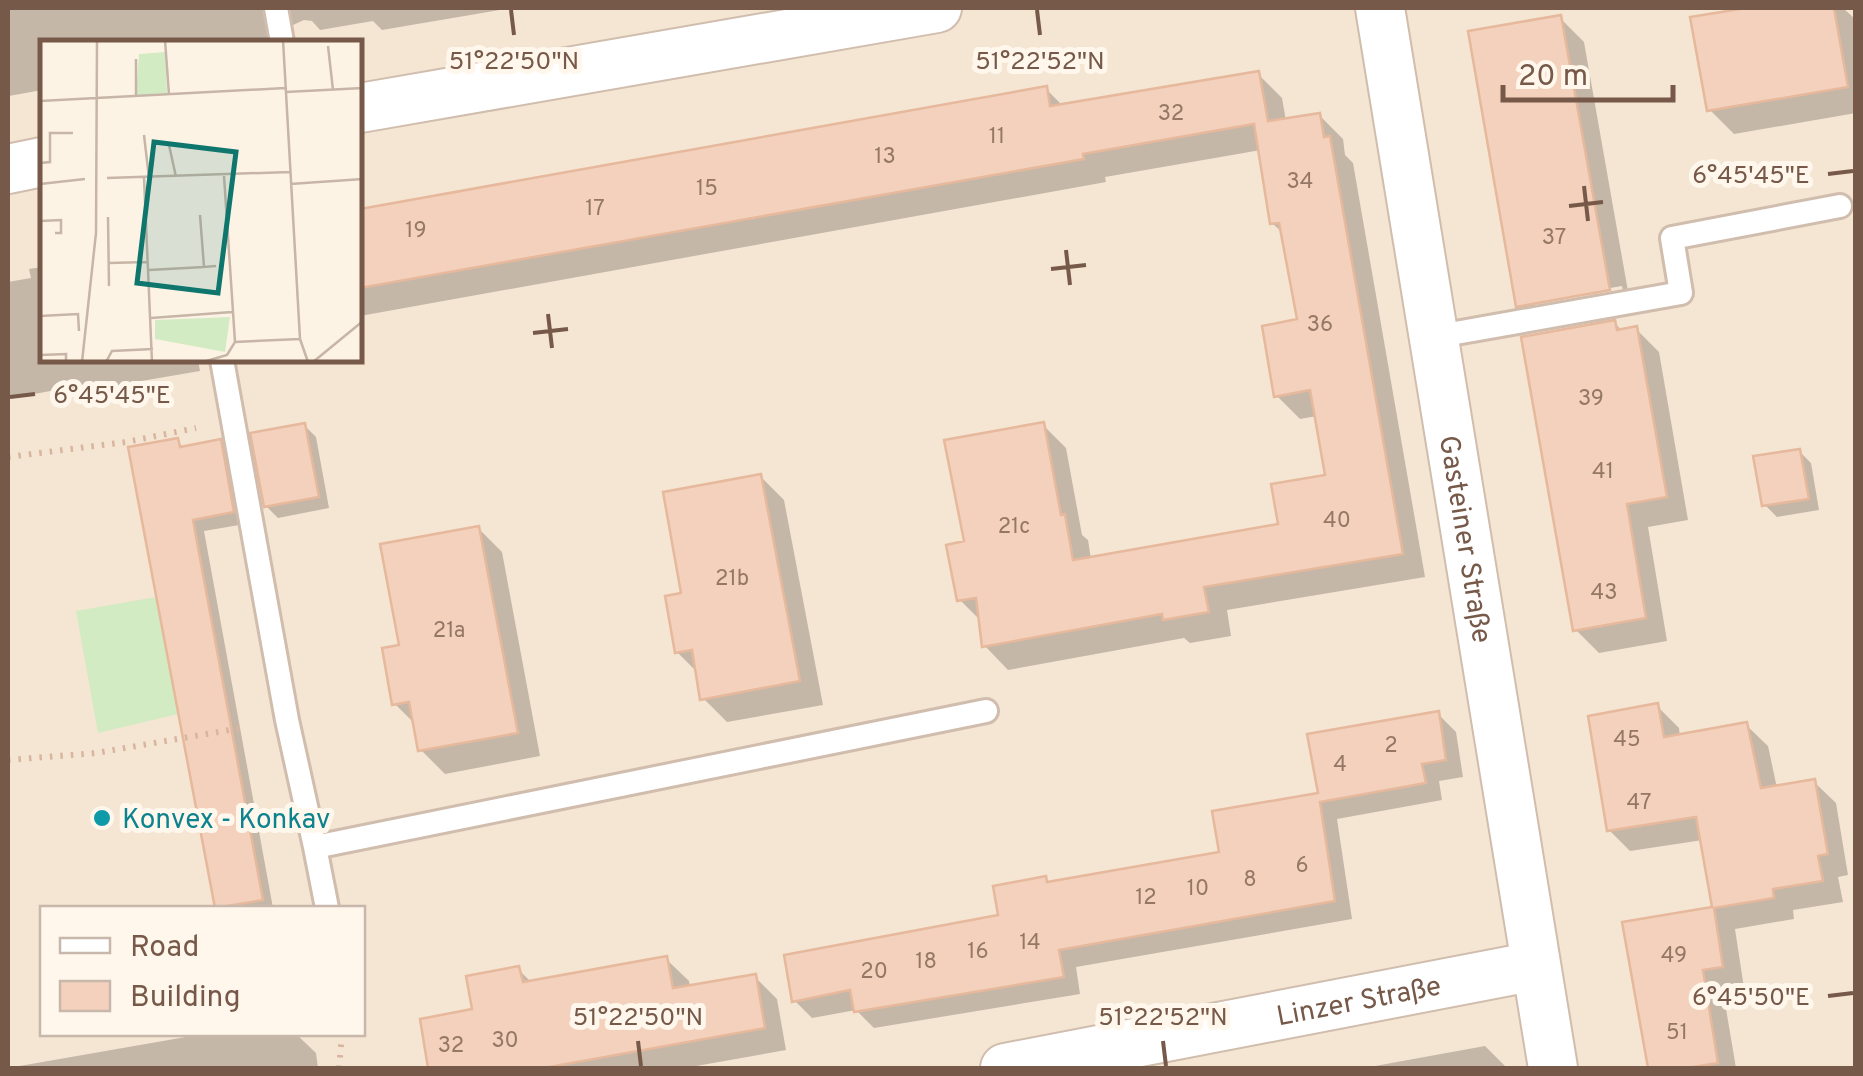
<svg xmlns="http://www.w3.org/2000/svg" width="1863" height="1076" font-family="Overpass,sans-serif">
<style>
.residential{fill:#f5e5d3;fill-rule:evenodd}
.green{fill:#d3ebc3}
.shadow{fill:#0003;fill-rule:evenodd}
.building{fill:#f3d1bc;stroke:#e6b89c;stroke-width:2.5}
.lines{fill:none;stroke-linecap:round;stroke-linejoin:round}
.service-casing{stroke:#d1bdad;stroke-width:28}
.minor-casing{stroke:#d1bdad;stroke-width:52}
.path{stroke:#d8b59f;stroke-width:6;stroke-dasharray:2.5 8;stroke-linecap:butt}
.service{stroke:#fff;stroke-width:22}
.minor{stroke:#fff;stroke-width:48}
.ticks{fill:none;stroke:#765949;stroke-width:4}
.culture-dot{fill:#0f9aa8;stroke:#fff7ec;stroke-width:4}
.labels{text-anchor:middle;stroke-width:10;stroke-linejoin:round;paint-order:stroke}
.number-label{font-size:22px;fill:#957766}
.street-label{font-size:28px;fill:#765949;stroke:#fff7ec}
.culture-label{font-size:28px;fill:#0d838f;stroke:#fff7ec;text-anchor:start}
.inset-road{fill:none;stroke:#c7b5a7;stroke-width:2.5}
.view{fill:#0f766e;fill-opacity:0.15;stroke:#0f766e;stroke-width:5}
.inset-edge{fill:none;stroke:#765949;stroke-width:5}
.ticks-label{font-size:25px;text-anchor:middle;fill:#765949;stroke:#fff7ec;stroke-width:10;stroke-linejoin:round;paint-order:stroke}
</style>
<rect width="100%" height="100%" fill="#fdf3e5"/>
<path class="residential" d="M8,8H1855V1068H8ZM42,42H360V360H42ZM42,908H362V1034H42Z"/>
<path class="green" d="M156,597L178,714L98,733L76,611Z"/>
<path class="shadow" d="M8,8H511L382,30L373,21L320,30L312,21L304,20L293,25L289,35L258,42H42V90L9,96Z
M1761,8H1843L1855,19L1856,113L1734,134L1710,110L1693,20Z
M1560,18L1584,42L1632,314L1542,330L1518,306ZM1622,286L1623,291L1533,306V301Z
M1258,74L1282,98L1286,121L1319,115L1343,139L1345,155L1353,163L1425,577L1227,610L1231,636L1190,643L1184,638L1008,670L985,646L982,622L959,599L966,543L1043,425L1066,448L1082,535L1088,540L1091,559L1281,526L1328,477L1317,416L1300,419L1276,395L1300,321L1284,234L1272,223L1261,150L1105,177L1106,182L360,316V211L1046,89L1063,106Z
M42,267V360H198L200,371L71,393L66,388L8,399V282L31,278L29,269Z
M1614,323L1623,331L1636,329L1659,352L1688,520L1648,527L1667,641L1599,653L1576,630Z
M304,425L316,437L329,508L278,518L266,506Z
M177,441L185,449L220,442L232,454L245,524L204,531L273,908L217,907Z
M1799,451L1811,463L1819,510L1777,517L1765,505Z
M760,476L784,500L823,705L727,722L703,698L699,674L677,652L684,595Z
M478,528L502,552L540,756L445,774L421,750L416,725L395,704L402,648Z
M1657,706L1679,728L1680,737L1746,725L1768,746L1777,788L1814,782L1836,803L1848,875L1838,877L1843,902L1793,910L1794,919L1735,929L1744,988L1723,991L1736,1068H1650L1624,924L1715,909L1703,840L1630,851L1609,830Z
M1438,714L1456,732L1463,777L1439,781L1442,800L1337,819L1352,919L1076,967L1080,994L874,1028L856,1010L812,1018L794,1000L1001,917L1046,879L1051,884L1222,854L1320,795Z
M666,959L689,981L690,988L755,977L777,999L786,1050L685,1068H431L423,1021L475,1011L518,969L532,983Z
M203,1034H296L316,1053L318,1068H8Z
M1485,1046L1507,1068H1364Z"/>
<path class="building" d="M1746,8H1834L1848,87L1707,111L1690,17Z
M1561,15L1610,290L1516,307L1468,31Z
M1259,71L1268,121L1320,113L1324,137L1330,136L1403,554L1204,587L1209,612L1163,620L1162,614L982,647L976,598L957,601L946,545L964,541L944,440L1044,422L1061,515L1065,514L1073,560L1278,524L1271,484L1325,475L1310,390L1274,397L1262,326L1297,319L1279,223L1270,224L1254,124L1083,154L1084,159L360,288V209L1047,86L1050,106Z
M1615,320L1617,330L1637,326L1667,497L1627,504L1646,618L1573,631L1521,337Z
M305,423L319,497L264,507L250,433Z
M178,438L180,447L221,439L234,512L193,520L263,900L215,908L128,447Z
M1800,449L1809,499L1762,506L1753,456Z
M761,474L800,681L700,700L692,650L675,653L665,596L681,593L663,492Z
M479,526L518,733L418,751L409,702L392,705L382,648L399,645L380,544Z
M1658,703L1664,737L1747,722L1761,788L1815,779L1828,854L1818,856L1823,881L1773,889L1774,898L1714,908L1723,967L1703,970L1718,1063L1687,1068H1648L1622,922L1712,907L1696,817L1607,831L1588,716Z
M1439,711L1446,760L1422,764L1426,783L1320,802L1335,901L1059,950L1064,977L854,1012L850,990L792,1002L784,955L998,915L993,886L1046,876L1047,882L1219,852L1212,811L1318,793L1307,734Z
M667,956L673,988L756,974L765,1028L544,1068H428L420,1019L472,1009L466,976L519,966L523,982Z"/>
<g class="lines">
<g class="service-casing">
<path id="service" d="M276,8L282,42
M1433,337L1681,293L1672,238L1840,206
M222,360L287,720L315,847
M327,908L315,847L986,711"/>
</g>
<g class="minor-casing">
<g id="minor">
<path id="s1" d="M1380,8L1553,1068"/>
<path d="M360,108L937,8"/>
<path d="M8,169L42,162"/>
<path id="s2" d="M1005,1068L1535,966"/>
</g>
</g>
<path class="path" d="M8,457L126,442L196,428
M8,760L96,753L247,727
M339,1068L342,1034"/>
<use href="#service" class="service"/>
<use href="#minor" class="minor"/>
</g>
<path class="ticks" d="M511,10L514,35M1037,10L1040,35M1828,174L1853,171M1584,186L1588,221M1569,206L1603,202M1066,250L1070,285M1051,269L1086,265M548,314L552,348M533,333L568,329M10,397L35,394M1828,996L1853,993M638,1041L641,1066M1163,1041L1166,1066"/>
<circle class="culture-dot" cx="102" cy="818" r="10"/>
<g class="labels">
<g class="number-label">
<text x="1171" y="120">32</text>
<text x="997" y="143">11</text>
<text x="885" y="163">13</text>
<text x="1300" y="188">34</text>
<text x="707" y="195">15</text>
<text x="595" y="215">17</text>
<text x="416" y="237">19</text>
<text x="1554" y="244">37</text>
<text x="1320" y="331">36</text>
<text x="1591" y="405">39</text>
<text x="1603" y="478">41</text>
<text x="1337" y="527">40</text>
<text x="1014" y="533">21c</text>
<text x="732" y="585">21b</text>
<text x="1604" y="599">43</text>
<text x="449" y="637">21a</text>
<text x="1627" y="746">45</text>
<text x="1391" y="752">2</text>
<text x="1340" y="771">4</text>
<text x="1639" y="809">47</text>
<text x="1302" y="872">6</text>
<text x="1250" y="886">8</text>
<text x="1198" y="895">10</text>
<text x="1146" y="904">12</text>
<text x="1030" y="949">14</text>
<text x="978" y="958">16</text>
<text x="1674" y="962">49</text>
<text x="926" y="968">18</text>
<text x="874" y="978">20</text>
<text x="1677" y="1039">51</text>
<text x="505" y="1047">30</text>
<text x="451" y="1052">32</text>
</g>
<g class="street-label">
<text dy="10" stroke="none"><textPath href="#s1" startOffset="538">Gasteiner Straße</textPath></text>
<text dy="10" stroke="none"><textPath href="#s2" startOffset="360">Linzer Straße</textPath></text>
</g>
<g class="culture-label">
<text x="122" y="828">Konvex - Konkav</text>
</g>
</g>
<g transform="translate(40 40)">
<rect width="322" height="322" fill="#fdf3e5"/>
<path d="M125,12L127,53L96,55L99,14ZM190,277L185,312L115,299V280Z" fill="#d3ebc3"/>
<path class="inset-road" d="M125,0L129,55M243,0L260,299L268,322M288,6L293,50M246,52L323,48M96,56V19M0,61L245,48M104,95L109,138M129,105L136,137M0,123L10,122V93H33M184,136L195,302M67,138L250,132M104,138L112,322M0,144L45,139M250,144L323,139M160,175L164,227L176,226M68,177L69,246M0,181L21,180V193H15M69,223L108,222M109,230L164,227M0,276L38,274L39,291M111,278L192,272M0,315L26,314V322M42,322L56,193L57,0M66,322L72,311L113,309M163,322L187,315L195,302L260,299M273,322L323,281"/>
<path class="view" d="M114,102L196,112L178,253L97,243Z"/>
<rect width="322" height="322" class="inset-edge"/>
</g>
<g class="ticks-label">
<text x="514" y="69">51°22'50"N</text>
<text x="1040" y="69">51°22'52"N</text>
<text x="1751" y="183">6°45'45"E</text>
<text x="112" y="403">6°45'45"E</text>
<text x="1751" y="1005">6°45'50"E</text>
<text x="638" y="1025">51°22'50"N</text>
<text x="1163" y="1025">51°22'52"N</text>
</g>
<rect width="1863" height="1076" fill="none" stroke="#765949" stroke-width="20"/>
<rect x="40" y="906" width="325" height="130" fill="#fff7ec" stroke="#c8b8ab" stroke-width="2.5"/>
<rect x="60" y="938" width="50" height="15" fill="#ffffff" stroke="#c8b8ab" stroke-width="2.5"/>
<text x="130" y="956" font-size="30" fill="#765949">Road</text>
<rect x="60" y="981" width="50" height="30" fill="#f3d1bc" stroke="#c8b8ab" stroke-width="2.5"/>
<text x="130" y="1006" font-size="30" fill="#765949">Building</text>
<path d="M1503 85v15h170v-15" fill="none" stroke="#765949" stroke-width="5"/>
<text x="1518" y="85" font-size="30" fill="#765949" stroke="#fff7ec" stroke-width="8" paint-order="stroke">20 m</text>
</svg>
